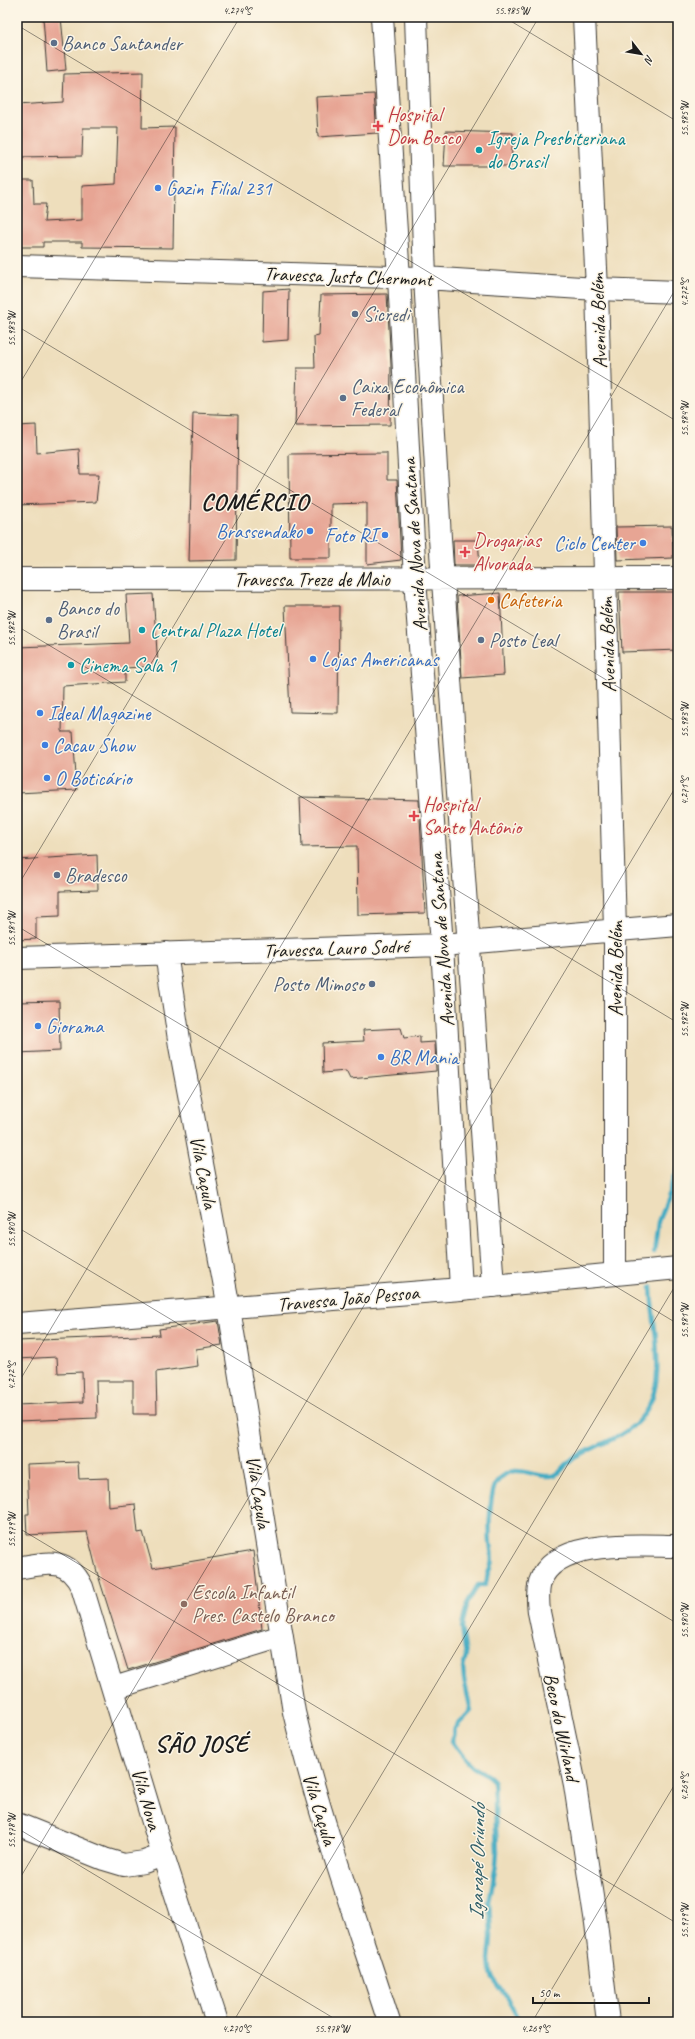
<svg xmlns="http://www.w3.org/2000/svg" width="695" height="2039" font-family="Caveat,sans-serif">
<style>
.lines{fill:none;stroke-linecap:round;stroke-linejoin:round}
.stream{stroke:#44acc3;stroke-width:4.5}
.building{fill:#e7a594}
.minor-casing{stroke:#3c3934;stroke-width:24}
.major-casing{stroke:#3c3934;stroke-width:24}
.minor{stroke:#fff;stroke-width:22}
.major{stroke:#fff;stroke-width:22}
.ticks{fill:none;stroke:#1c1c1c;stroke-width:1;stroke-opacity:0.45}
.service-dot{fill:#5c6f8a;stroke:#fcf5e5;stroke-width:1.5}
.health-dot{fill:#e0444e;stroke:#fcf5e5;stroke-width:1.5}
.culture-dot{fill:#0f9aa8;stroke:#fcf5e5;stroke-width:1.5}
.shop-dot{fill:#3f7fe0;stroke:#fcf5e5;stroke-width:1.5}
.food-dot{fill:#e8710a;stroke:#fcf5e5;stroke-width:1.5}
.education-dot{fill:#8d6e63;stroke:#fcf5e5;stroke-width:1.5}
.labels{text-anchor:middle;stroke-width:3;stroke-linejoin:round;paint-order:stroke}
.service-label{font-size:20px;fill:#4e5e75;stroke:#fcf5e5;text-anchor:start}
.health-label{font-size:20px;fill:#be3a42;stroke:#fcf5e5;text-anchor:start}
.culture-label{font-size:20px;fill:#0d838f;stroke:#fcf5e5;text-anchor:start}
.shop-label{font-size:20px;fill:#366cbe;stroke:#fcf5e5;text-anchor:start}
.street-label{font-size:20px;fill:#1c1c1c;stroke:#fcf5e5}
.food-label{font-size:20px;fill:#c56008;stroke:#fcf5e5;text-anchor:start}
.education-label{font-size:20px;fill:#785e54;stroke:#fcf5e5;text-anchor:start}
.water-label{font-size:21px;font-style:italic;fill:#2e5d67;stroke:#fcf5e5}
.district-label{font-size:24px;font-weight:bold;letter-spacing:1px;fill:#1c1c1c;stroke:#fcf5e5}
.neatline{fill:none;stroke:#1c1c1c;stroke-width:1.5}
.ticks-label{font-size:10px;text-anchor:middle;fill:#1c1c1c}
</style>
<rect width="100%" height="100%" fill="#fcf5e5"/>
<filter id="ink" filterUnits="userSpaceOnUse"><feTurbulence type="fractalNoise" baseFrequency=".025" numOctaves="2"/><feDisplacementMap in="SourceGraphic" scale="8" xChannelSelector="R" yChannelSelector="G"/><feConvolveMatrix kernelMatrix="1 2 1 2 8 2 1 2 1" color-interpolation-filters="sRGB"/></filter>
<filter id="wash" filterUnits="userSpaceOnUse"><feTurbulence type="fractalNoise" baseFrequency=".012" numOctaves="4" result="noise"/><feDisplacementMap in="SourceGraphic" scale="16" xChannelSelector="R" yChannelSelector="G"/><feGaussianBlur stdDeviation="0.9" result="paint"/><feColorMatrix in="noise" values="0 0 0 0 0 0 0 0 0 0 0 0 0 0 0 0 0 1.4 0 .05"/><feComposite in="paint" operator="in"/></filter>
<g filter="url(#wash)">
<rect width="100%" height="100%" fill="#eedebc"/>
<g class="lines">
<path class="stream" d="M654,1252L658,1222L678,1168
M520,2022L504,1993L493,1978L490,1970L489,1959L491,1937L489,1902L496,1865L497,1851L494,1782C489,1774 481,1772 473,1767C465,1760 458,1750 452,1741L455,1728L471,1711L464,1679L463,1668L466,1656L462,1627L467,1604L478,1585H485C488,1580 486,1578 488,1573C489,1571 491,1568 491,1565C493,1559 491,1550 490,1544C489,1530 489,1493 497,1482C514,1460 533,1478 551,1476C561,1475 565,1464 572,1459C576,1455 583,1453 588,1451C603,1443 621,1437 633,1426C673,1392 652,1331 651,1287"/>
</g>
<g id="blocks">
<path class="building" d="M43,17H61L66,70L47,72Z
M143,72L142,128L175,127L173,248L82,247V242H43V247H17V180H33L34,204H46L44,222L82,220V186L116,184L118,128H83L82,156L17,157V105L63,102L64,74Z
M374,94L377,133L318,137L316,97Z
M446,131L513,133L511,166H444Z
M289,289L288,340L262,342L263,291Z
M387,294L391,365L390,425L295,426L297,368H315L314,336L319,335L321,295Z
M193,413L238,415L236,560L189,561Z
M36,425L37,453L79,449L80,474H99L96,502L17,505V426Z
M387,453V480H397L401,560L367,564V503L331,504V558H290L289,454Z
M672,526L673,558L617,560L616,527Z
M453,540H478L480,565H454Z
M619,592H678V650L622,652Z
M500,593L504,675L462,678L457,596Z
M153,594L158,666L125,668V682L63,686L62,732H73L77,790L17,793V647L129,643L126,595Z
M285,606H339L338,713L290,712Z
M300,797L419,800L425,913L358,915L357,846L302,847Z
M97,855L98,890L60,891V916L36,917V939L17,940V860Z
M59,1001L60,1051L17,1053V1002Z
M401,1028L404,1038L420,1036V1043L435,1042L436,1071L350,1079L346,1071L323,1073L322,1043L364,1041L363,1030Z
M218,1321L222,1345L196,1349L198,1366L156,1372L157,1414H133V1381H96L97,1418L17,1421V1405L83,1402L82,1372L58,1373L57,1357L17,1359V1341L160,1335L159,1329Z
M78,1462L79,1479L108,1478L109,1507L135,1504L138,1533L143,1532L153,1568L253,1551L262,1629L128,1670L97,1572L87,1532L27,1535L26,1514H29L27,1464Z"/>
</g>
</g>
<g filter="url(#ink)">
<use href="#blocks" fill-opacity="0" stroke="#3c3934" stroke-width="1"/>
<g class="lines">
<g class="minor-casing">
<path id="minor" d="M382,17L399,278L415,579L442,945L461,1289
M416,17L425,278L440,538L493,1286
M584,17L597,289L615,930V1274
M17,266L425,278L597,289L678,292
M17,579L678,578
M166,953L180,1046L229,1308L294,1712C319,1817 356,1919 389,2022
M17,958L442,945L678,925
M17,1568C47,1563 67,1556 82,1587L163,1855L217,2022
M114,1688L282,1636
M17,1824L104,1859L124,1865L144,1862L163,1855
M608,2022L596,1923L575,1785L539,1612C538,1602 537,1592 540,1582C555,1537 641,1546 678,1546"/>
</g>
<g class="major-casing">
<path id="major" d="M17,1324L461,1289L678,1268"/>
</g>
<use href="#minor" class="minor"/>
<use href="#major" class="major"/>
</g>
</g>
<path class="ticks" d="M504,17L678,122M17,25L678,422M17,326L678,723M17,388L240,17M17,626L678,1023M17,887L539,17M17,926L678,1324M17,1227L678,1624M17,1385L678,285M17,1527L678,1924M17,1828L340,2022M17,1883L678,783M233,2022L678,1281M532,2022L678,1779"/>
<g class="service-dot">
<circle cx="54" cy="43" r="4"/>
<circle cx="355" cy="314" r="4"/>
<circle cx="343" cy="398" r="4"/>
<circle cx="49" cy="620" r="4"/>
<circle cx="481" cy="640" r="4"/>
<circle cx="57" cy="875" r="4"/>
<circle cx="372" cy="984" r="4"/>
</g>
<g class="health-dot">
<path d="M376 120h4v4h4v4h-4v4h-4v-4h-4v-4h4z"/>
<path d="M463 546h4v4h4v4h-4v4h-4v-4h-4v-4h4z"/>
<path d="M412 810h4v4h4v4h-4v4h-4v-4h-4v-4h4z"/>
</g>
<g class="culture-dot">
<circle cx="479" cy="150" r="4"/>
<circle cx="142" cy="630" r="4"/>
<circle cx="71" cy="665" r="4"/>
</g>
<g class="shop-dot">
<circle cx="158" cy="188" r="4"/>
<circle cx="310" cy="531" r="4"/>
<circle cx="385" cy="535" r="4"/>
<circle cx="643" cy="543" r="4"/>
<circle cx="313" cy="659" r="4"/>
<circle cx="40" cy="713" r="4"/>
<circle cx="45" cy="745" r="4"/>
<circle cx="47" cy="778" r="4"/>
<circle cx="38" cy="1026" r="4"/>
<circle cx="381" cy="1057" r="4"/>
</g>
<circle class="food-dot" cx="491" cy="600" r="4"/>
<circle class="education-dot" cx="184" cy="1604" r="4"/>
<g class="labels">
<g class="service-label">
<text x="62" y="50">Banco Santander</text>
<text x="363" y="321">Sicredi</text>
<text x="351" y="393">Caixa Econômica<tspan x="351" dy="23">Federal</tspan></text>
<text x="57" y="615">Banco do<tspan x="57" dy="23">Brasil</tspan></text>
<text x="489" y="647">Posto Leal</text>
<text x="65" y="882">Bradesco</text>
<text x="364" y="991" text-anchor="end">Posto Mimoso</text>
</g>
<g class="health-label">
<text x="387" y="121">Hospital<tspan x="387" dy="23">Dom Bosco</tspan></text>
<text x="473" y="547">Drogarias<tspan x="473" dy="23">Alvorada</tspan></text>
<text x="423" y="811">Hospital<tspan x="423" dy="23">Santo Antônio</tspan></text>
</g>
<g class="culture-label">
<text x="487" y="145">Igreja Presbiteriana<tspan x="487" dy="23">do Brasil</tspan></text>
<text x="150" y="637">Central Plaza Hotel</text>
<text x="79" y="672">Cinema Sala 1</text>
</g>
<g class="shop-label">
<text x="166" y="195">Gazin Filial 231</text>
<text x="302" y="538" text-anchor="end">Brassendako</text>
<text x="377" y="542" text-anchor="end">Foto RI</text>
<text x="635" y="550" text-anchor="end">Ciclo Center</text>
<text x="321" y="666">Lojas Americanas</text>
<text x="48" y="720">Ideal Magazine</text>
<text x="53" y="752">Cacau Show</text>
<text x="55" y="785">O Boticário</text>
<text x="46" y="1033">Giorama</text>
<text x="389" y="1064">BR Mania</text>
</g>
<g class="street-label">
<text transform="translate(348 276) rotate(2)" y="7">Travessa Justo Chermont</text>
<text transform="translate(598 321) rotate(-92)" y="7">Avenida Belém</text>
<text transform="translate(414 545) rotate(-94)" y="7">Avenida Nova de Santana</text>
<text x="312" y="586">Travessa Treze de Maio</text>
<text transform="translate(607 645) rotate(-92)" y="7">Avenida Belém</text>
<text transform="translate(441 940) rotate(-94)" y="7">Avenida Nova de Santana</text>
<text transform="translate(336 948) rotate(-2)" y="7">Travessa Lauro Sodré</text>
<text transform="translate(615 969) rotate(-90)" y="7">Avenida Belém</text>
<text transform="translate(204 1172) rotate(79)" y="7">Vila Caçula</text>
<text transform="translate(348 1298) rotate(-5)" y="7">Travessa João Pessoa</text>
<text transform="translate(259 1492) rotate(81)" y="7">Vila Caçula</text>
<text transform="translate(562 1727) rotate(78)" y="7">Beco do Wirland</text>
<text transform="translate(147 1799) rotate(74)" y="7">Vila Nova</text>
<text transform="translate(320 1809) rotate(73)" y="7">Vila Caçula</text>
</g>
<g class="food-label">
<text x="499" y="607">Cafeteria</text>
</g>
<g class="education-label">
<text x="192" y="1599">Escola Infantil<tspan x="192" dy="23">Pres. Castelo Branco</tspan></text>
</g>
<g class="water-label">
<text transform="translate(477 1862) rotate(-89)" y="7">Igarapé Oriundo</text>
</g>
<g class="district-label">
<text x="255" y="510">COMÉRCIO</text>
<text x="202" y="1752">SÃO JOSÉ</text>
</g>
</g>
<rect width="695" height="2039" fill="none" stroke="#fcf5e5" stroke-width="44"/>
<g transform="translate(641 54) rotate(121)" stroke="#fcf5e5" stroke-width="3" paint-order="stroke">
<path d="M0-3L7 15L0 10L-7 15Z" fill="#1c1c1c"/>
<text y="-6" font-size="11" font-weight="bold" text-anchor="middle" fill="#1c1c1c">N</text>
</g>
<path d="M533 1997v6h116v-6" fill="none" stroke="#1c1c1c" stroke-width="2"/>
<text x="539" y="1997" font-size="12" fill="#1c1c1c" stroke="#fcf5e5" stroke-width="3" paint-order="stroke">50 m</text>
<rect x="22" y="22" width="651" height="1995" class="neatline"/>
<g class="ticks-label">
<text x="237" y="14">4.274°S</text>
<text x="512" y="14">55.985°W</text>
<text transform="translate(684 119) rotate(-90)" y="4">55.985°W</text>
<text transform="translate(684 293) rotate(-90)" y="4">4.272°S</text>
<text transform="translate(11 329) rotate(-90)" y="4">55.983°W</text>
<text transform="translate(684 419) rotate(-90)" y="4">55.984°W</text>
<text transform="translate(11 629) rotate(-90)" y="4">55.982°W</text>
<text transform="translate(684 720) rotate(-90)" y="4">55.983°W</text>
<text transform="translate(684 791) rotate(-90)" y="4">4.271°S</text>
<text transform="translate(11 929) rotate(-90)" y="4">55.981°W</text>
<text transform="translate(684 1020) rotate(-90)" y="4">55.982°W</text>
<text transform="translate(11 1230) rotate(-90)" y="4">55.980°W</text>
<text transform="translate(684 1321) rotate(-90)" y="4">55.981°W</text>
<text transform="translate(11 1376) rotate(-90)" y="4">4.272°S</text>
<text transform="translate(11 1530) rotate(-90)" y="4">55.979°W</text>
<text transform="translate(684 1621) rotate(-90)" y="4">55.980°W</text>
<text transform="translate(684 1787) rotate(-90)" y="4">4.269°S</text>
<text transform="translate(11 1831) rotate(-90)" y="4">55.978°W</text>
<text transform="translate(684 1921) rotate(-90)" y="4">55.979°W</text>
<text x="236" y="2032">4.270°S</text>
<text x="332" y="2032">55.978°W</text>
<text x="535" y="2032">4.269°S</text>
</g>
</svg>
